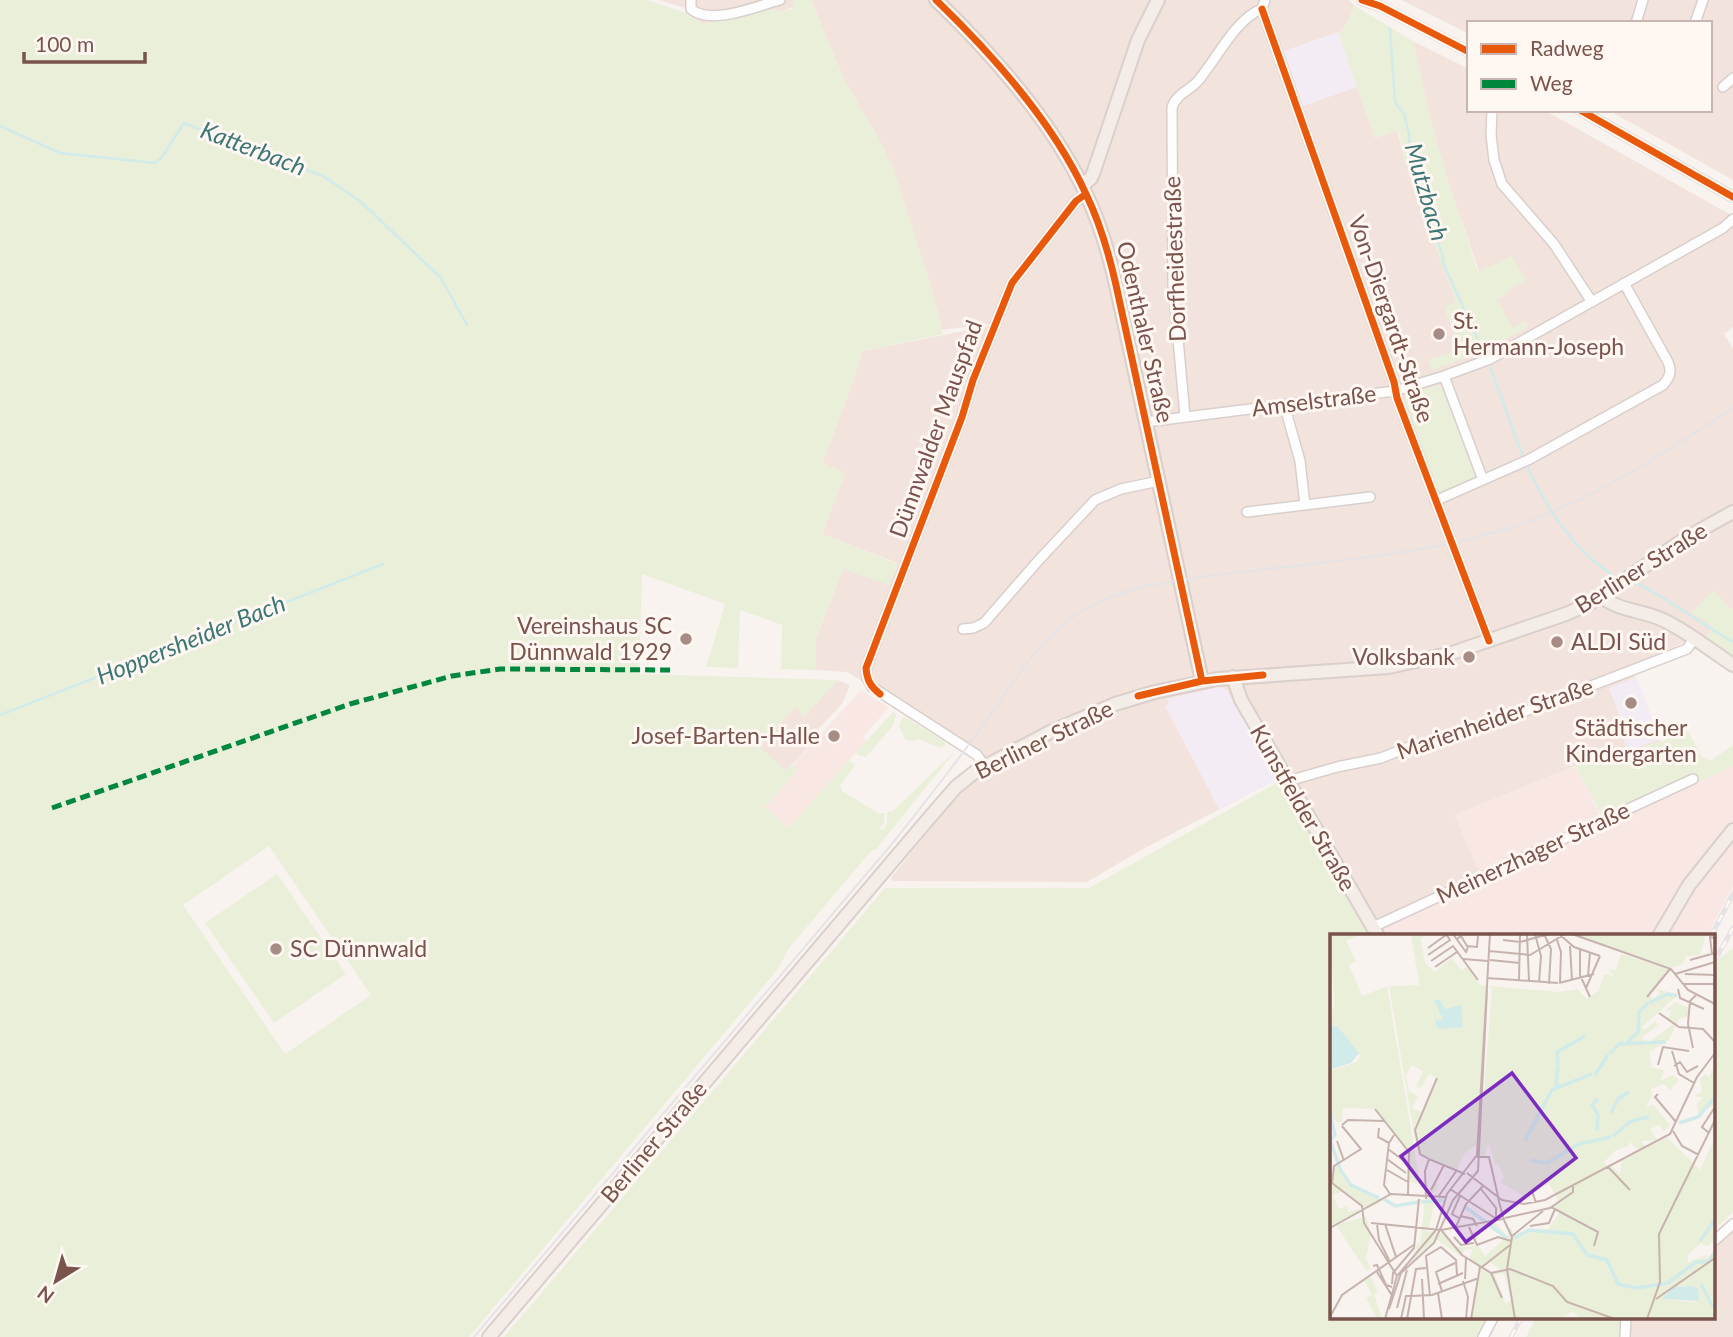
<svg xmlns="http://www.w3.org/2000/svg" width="1733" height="1337" font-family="Lato,sans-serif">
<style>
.residential{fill:#f2e4dd}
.commercial{fill:#f8e7e3}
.education{fill:#f4ecf5}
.green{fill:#eaefda;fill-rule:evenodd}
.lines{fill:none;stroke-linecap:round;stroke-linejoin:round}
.stream{stroke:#d0ebe9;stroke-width:2.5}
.minor-casing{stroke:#d8cfcc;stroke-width:12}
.major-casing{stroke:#dacfcb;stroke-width:16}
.minor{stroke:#fefdfd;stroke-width:9}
.major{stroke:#f3ece7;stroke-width:12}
.tram{stroke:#e5e3e6;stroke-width:2}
.rail-casing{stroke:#e5e3e6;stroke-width:5}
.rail{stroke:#fff7f2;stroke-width:2.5;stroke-dasharray:8;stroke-linecap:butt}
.quiet{stroke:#00873e;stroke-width:5;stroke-dasharray:10 5;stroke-linecap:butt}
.cycleway-casing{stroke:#fff7f2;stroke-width:11}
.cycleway{stroke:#e8590c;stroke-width:7}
.poi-dot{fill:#a68c85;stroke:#fff7f2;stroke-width:2.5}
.labels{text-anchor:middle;stroke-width:6;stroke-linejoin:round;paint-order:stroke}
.street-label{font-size:23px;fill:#7a544c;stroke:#fff7f2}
.poi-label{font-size:23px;fill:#7a544c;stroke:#fff7f2;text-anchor:start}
.water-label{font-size:24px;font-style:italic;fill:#3c7776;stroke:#fff7f2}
.inset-river{fill:none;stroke:#d0ebe9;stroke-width:3.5}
.inset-road{fill:none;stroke:#c6b3ae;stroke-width:2}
.view{fill:#7b2cbf;fill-opacity:0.15;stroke:#7b2cbf;stroke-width:3.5}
.inset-edge{fill:none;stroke:#7a544c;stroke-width:3.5}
</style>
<rect width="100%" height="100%" fill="#f9f3ef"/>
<path class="residential" d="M659,0H794V7L782,11L765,9L703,24L686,13L685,8Z
M811,0H1349L1355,6L1343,31L1338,33L1375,138L1397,130L1405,164L1412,162L1413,176L1410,177L1487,295L1447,179L1428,109L1413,41L1469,69V110H1544L1733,216V327L1724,334L1733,348V609L1726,606L1714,591L1712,626L1705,641L1698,636L1632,667L1660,742L1575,766L1455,815L1479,871L1365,927L1279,778L1143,849L1087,882L893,881L891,878L956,796L993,765L972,747L847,672L815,670L816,638L843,569L897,563L822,534L845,473L822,463L853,382L862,351L989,326L990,324L942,330L929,279L882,145L844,80Z
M1401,0H1733V180L1608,110H1710V23H1469V34Z
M837,680L850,685L842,704L807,741L810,745L786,771L759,748L795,706L805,716Z
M1733,1231V1337H1620V1318H1714V1245Z"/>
<path class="commercial" d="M861,690L888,707L885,712L863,737L866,741L788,828L759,802Z
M1575,766L1600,815L1479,871L1455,815Z
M1733,766V886L1707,936H1383L1379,929Z"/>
<path class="education" d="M1338,32L1357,87L1303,106L1284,51Z
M1637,677L1660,739L1628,751L1616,719L1620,717L1609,688Z
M1219,687L1227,690L1279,778L1219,809L1165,706L1169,704L1167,699Z"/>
<path class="green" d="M0,0H647L686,13L703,24L765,9L782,11L792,9L794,0H811L844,80L882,145L893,168L929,279L943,334L862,351L853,382L822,463L845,473L822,534L898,564L889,585L843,569L816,637L815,670L781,669L782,625L740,610L738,668L706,667L725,604L642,574L639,674L837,680L805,716L794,707L760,747L786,771L792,765L798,770L766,806L759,802L788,828L849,760L855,766L840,785L842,791L878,813H885L884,823L880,828L882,830L887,824V812L893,811L956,750L876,849L871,851L789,948L778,969L469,1337H0ZM269,846L371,995L285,1054L183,905Z
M1355,6L1413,41L1428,109L1447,179L1478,272L1512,256L1526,281L1509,288L1511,291L1497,300L1513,328L1526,321L1529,326L1486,350L1432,370L1428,360L1460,350L1444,307L1456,302L1410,177L1413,176L1412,163L1405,165L1398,130L1375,138L1338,32L1343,30Z
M1439,385L1442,387L1476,477L1443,493L1437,490L1403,402L1406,396Z
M1714,590L1726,606L1733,609V659L1705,641L1712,626L1691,613Z
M894,711L896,716L893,726L866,757L858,755L856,752Z
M905,717L945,742V745L941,748L918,739L912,741L906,740L899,727L902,718Z
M1688,731L1702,757L1710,761L1733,745V766L1607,826L1575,766L1660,742Z
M1280,781L1371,936H1332V1318H1494L1487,1337H504L885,888H1089Z
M277,874L346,974L274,1023L205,923Z
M1733,948V1212L1714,1230V970L1719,959Z
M1536,1318H1620V1337H1526Z"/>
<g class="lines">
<path class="stream" d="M1390,29L1395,102L1404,114L1409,134V143L1429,219L1442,253L1443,263L1483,351
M0,126L60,153L155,163L162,157L184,123L323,176L360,201L441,278L467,325
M1490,367L1523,457
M1527,466C1546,507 1574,551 1613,575
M1634,582C1670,599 1699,623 1733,642
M0,715L383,564"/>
<g class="minor-casing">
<path id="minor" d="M691,0V9C711,26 756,6 780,0
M1362,0L1380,6L1469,52
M1262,9L1394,382L1397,398L1489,641
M1636,23L1643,0
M1695,23L1703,0
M1723,87L1733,78
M1492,110L1491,135L1494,160L1502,184L1554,244L1592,302
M1580,110L1733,197
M1444,376L1483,480
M1284,404L1300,461L1305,505
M1185,416L1173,284L1172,108C1175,95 1189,91 1198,81C1216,60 1236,18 1262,9L1265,0
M1146,422L1395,391L1444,376L1490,359L1723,228L1733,219
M1435,501L1528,460L1663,385C1670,377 1672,371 1668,362L1624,283
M1247,512L1370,497
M963,629L973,628L984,623L1038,561L1095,500L1121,489L1159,481
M984,765L977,755L872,687L867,678L866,668L962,417L973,380L1012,283L1076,201L1086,194
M1288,781L1337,767L1381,758L1406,748L1487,726L1687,649L1694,639
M1373,927L1693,779
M1714,1241L1733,1224
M1483,1337L1493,1318
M1625,1337L1626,1318"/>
</g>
<g class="major-casing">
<path id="major" d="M936,0C991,53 1054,124 1086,194C1100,223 1109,254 1116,285L1202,681
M1082,186L1091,178L1094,171L1138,40L1158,0
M1601,596C1618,611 1642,610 1663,620C1687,631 1710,650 1733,665
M1233,677L1241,700L1378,936
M1659,936L1689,885L1733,830
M489,1337L930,817L956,787L976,771L1050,732L1115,704L1155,692L1217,679L1389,667L1452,653L1566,614L1589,604L1686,538L1733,512"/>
</g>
<use href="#minor" class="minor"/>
<use href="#major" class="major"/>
<path class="tram" d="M474,1337L891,845C924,804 956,763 986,721C1010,688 1032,650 1064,624C1087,605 1113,595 1141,587C1263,563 1390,565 1509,528C1591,502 1661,455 1733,408"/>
<g class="rail-casing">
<path id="rail" d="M1711,936L1733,894
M1714,962L1733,928
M1511,1337L1521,1318"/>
</g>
<use href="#rail" class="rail"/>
<path class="quiet" d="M52,808L350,704L452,676L500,669L673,670"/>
<g class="cycleway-casing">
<path id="cycleway" d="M936,0C991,53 1054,124 1086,194C1100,223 1109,254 1116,285L1202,681
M1362,0L1380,6L1469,52
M1262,9L1394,382L1397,398L1489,641
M1580,110L1733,197
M880,694C870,686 867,680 866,668L962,417L973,380L1012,283L1076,201L1086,194
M1138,696L1202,681L1263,675"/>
</g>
<use href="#cycleway" class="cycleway"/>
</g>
<g class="poi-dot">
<circle cx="1439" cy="334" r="7"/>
<circle cx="686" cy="639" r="7"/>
<circle cx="1557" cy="642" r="7"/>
<circle cx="1469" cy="657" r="7"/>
<circle cx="1631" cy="703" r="7"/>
<circle cx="834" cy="736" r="7"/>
<circle cx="276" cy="949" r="7"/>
</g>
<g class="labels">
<g class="street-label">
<text transform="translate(1175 259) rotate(-92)" y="8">Dorfheidestraße</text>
<text transform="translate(1391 319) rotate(71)" y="8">Von-Diergardt-Straße</text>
<text transform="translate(1145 332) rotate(77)" y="8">Odenthaler Straße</text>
<text transform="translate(1314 401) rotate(-7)" y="8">Amselstraße</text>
<text transform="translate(936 429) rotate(-70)" y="8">Dünnwalder Mauspfad</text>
<text transform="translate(1641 568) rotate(-32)" y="8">Berliner Straße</text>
<text transform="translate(1495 719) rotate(-19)" y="8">Marienheider Straße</text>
<text transform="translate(1044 740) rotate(-26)" y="8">Berliner Straße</text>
<text transform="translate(1303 808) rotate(60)" y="8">Kunstfelder Straße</text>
<text transform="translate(1533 853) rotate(-25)" y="8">Meinerzhager Straße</text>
<text transform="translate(654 1142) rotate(-50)" y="8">Berliner Straße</text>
</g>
<g class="poi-label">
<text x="1453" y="329">St.<tspan x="1453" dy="26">Hermann-Joseph</tspan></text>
<text x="672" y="634" text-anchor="end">Vereinshaus SC<tspan x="672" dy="26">Dünnwald 1929</tspan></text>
<text x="1571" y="650">ALDI Süd</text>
<text x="1455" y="665" text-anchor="end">Volksbank</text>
<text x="1631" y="736" text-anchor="middle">Städtischer<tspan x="1631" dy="26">Kindergarten</tspan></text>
<text x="820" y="744" text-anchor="end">Josef-Barten-Halle</text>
<text x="290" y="957">SC Dünnwald</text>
</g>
<g class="water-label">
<text transform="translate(253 149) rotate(21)" y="8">Katterbach</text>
<text transform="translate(1426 192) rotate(74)" y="8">Mutzbach</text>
<text transform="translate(191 640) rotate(-22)" y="8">Hoppersheider Bach</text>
</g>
</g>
<g transform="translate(1330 934)">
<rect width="385" height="385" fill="#f9f3ef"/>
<path d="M0,0H31L16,7L26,27L19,31L32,62L57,52L90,250L78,248L80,218L46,175L13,174L12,188H6L0,178V137L27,128L30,122L0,91L4,68ZM81,0H98L91,4L92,13L95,28L104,38L122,24L131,36L137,32L150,51L156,52L147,210L134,220L127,236L92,221L85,205L59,52L89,51ZM81,131L93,137L86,152L91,155L99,140L107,144L92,178L82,174L88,162L79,157L76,142ZM243,0H376L370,21L357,22L352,30L341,34ZM291,20L338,35L320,61L323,65L329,59L325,55L349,60L312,93L314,96L325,87L328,91L312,103L317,115L315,105L320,108L343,90L338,85L342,76L335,77L345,68L359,74V82L349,85L339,106L319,118L322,134L335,136L330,147L343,141L349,146L340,156L334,150L320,155L323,159L316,174L323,170L340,191L334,197L329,191L320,195L327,206L312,207L315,213L309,216L298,207L299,212L286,216L274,228L278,233L225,260L219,250L195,263L170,248L174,243L168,230L162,231L165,228L158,210L155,222H149L162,55L158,52L229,58L247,55L257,65L269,56L274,40L284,42L278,35L286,36ZM385,132V171L368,179L367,170L373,164L365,162L372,157L370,145L375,140L379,143ZM337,203L370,236L385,203V306L377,312L371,309L358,321V328L377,321L376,328L385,318V385H252L243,378L226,385H142L143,360L151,335L161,340L170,335L159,328L149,334L139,325L143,315L134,316L132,323L107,306L82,330L85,316H89L86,314L87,308L90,310L95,266L104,249L109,251L99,264L109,269H104L100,292L94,297L110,298L106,305L111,299L127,313L148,312L155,322L175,304L156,291L165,288L177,302L181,293L183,301L218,295L230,278L224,273L229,269L226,261L282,232L290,240L292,227ZM174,339L181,367L175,369L165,341ZM353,352L363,353L366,368L333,365L344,353ZM7,230L20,251L54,266L36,276L3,248L2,235ZM0,250L13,257L3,261L9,275L16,272L19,278L29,275L30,279L0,292ZM36,282L41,300L36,324L41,335L36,337L6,291ZM40,342L48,358L44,360L52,385H47L36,364L42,361L34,346Z" fill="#eaefda" fill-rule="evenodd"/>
<path d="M104,66H110L115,75L131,71L133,93L107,95L104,78L107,87L113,86ZM0,91L8,93L29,119L21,129L2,135ZM361,352L368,354L369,367L332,365L344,353Z" fill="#d0ebe9"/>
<path class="inset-river" d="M319,69L338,60L347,62M297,109L308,98L309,78L318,69M279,120L289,110L336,108M228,131L227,118L255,102M265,141L278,121M226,153L228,132M0,179L5,201L0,206L11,237L21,251L49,264M281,179L288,165L299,158M349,189L368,183L385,163M267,196L268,181L262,171L268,165M283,202L301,187L319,183M195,207L222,156L262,140M201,226L217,229L249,210L281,203M54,265L65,272L88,268M91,268L113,266M135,273L156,288M159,291L177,304M184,304L199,296L243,300L257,321L277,326L288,350L306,354L338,349L366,328H377L385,318M370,307L384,287M371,350L383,373"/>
<path class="inset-road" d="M123,0L136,18L138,13M197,0L199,47M205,0L211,22L209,49M214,0L221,15L219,50M229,0L244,13L270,22M242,0L341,35L358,56L385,70M127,5L131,2L137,12L147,13L148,2M173,6L190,8L219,0M227,6L231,18L230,49M240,12L242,46M98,14L116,1M250,16V41L260,63M159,17L200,21L235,0M382,20L380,3L385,4M98,21L120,6L116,0M133,25L158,27M160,26L190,29M360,26L385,19M101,27L123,12L148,46M105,33L127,18M345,40L385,28M355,40L385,41M258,42L260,18M157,44L228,49M189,46L190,0M229,49L264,40M353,50H385M256,54L270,22M348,55L350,64L374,75M317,63L340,35M329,79L349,93L373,95L385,108M363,114L358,90L360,67L366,61M342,117L349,140L364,149M328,131L333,113L359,117M344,132L350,128L357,138L368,132M328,160L325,163L346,188M45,175L79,218L78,260M12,191L18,186L55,187M49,194L48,203L59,209M343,197L352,212L369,221M379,199L372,193L385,173M7,207L14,227M58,215L77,229M147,223H159L168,262M57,225L76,239M99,225L90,220L85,196L107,144M278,233L300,256M57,236L78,248M137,239L172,266L194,270L215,266L340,200L367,143L385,119M2,249L32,272L34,289L67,342M2,249L4,232L31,215L12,192M120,255L165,284M151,255L166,274V285M101,256L114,231M60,260L54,251L59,209L64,201M108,263L127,236M195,263L202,257L206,269M168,264L174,286M96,265L95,237L99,225L135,240M221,273L268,298L264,312M130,282L143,285L147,292M129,284L122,280L130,262M175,284L220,274L243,258V251M174,286L182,303L177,335L185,385M41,289L111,296L173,285M47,290L49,306L60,328M55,290L66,323M200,292L219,289L225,275M139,293L147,311L168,303L181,307M0,294L61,260L115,263M125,295L136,270L153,252M111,296L132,321L161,339L172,364M182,302L213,277M124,303L131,311L144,309M43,332L47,331L56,351L62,353M152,333L180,311M47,338L61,360M161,339L180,335L223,352L237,368L285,385M92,345L94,385M135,345L136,324M133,347L138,363L136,385M62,350L63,339L84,314L89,265M108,350L133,339M112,357L106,338L125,329M108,359L112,385M81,362L102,361L149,344M100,362L96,322L111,313L126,326L127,341M326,365L385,324M67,374L77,336M59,375L71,339L104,309L123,266L148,237L157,56M0,383L12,361L85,310M55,385L67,342L106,296L117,260L147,221L160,0M71,385L76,362H81M77,385L86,335L96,334M141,385L150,333M317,385L330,348L329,300L385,186"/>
<path class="view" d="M182,139L246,224L136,308L71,222Z"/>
<rect width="385" height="385" class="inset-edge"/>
</g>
<rect x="1467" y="21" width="245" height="91" fill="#fff7f2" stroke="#cab6b0" stroke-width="2"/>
<rect x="1481" y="44" width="35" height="10" fill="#e8590c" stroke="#cab6b0" stroke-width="2"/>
<text x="1530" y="56" font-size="21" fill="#7a544c">Radweg</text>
<rect x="1481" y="79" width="35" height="10" fill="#00873e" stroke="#cab6b0" stroke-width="2"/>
<text x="1530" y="91" font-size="21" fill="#7a544c">Weg</text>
<g transform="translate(56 1281) rotate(217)" stroke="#fff7f2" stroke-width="5" paint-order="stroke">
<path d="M0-5L12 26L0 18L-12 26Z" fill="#7a544c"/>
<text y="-10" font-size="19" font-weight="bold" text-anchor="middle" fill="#7a544c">N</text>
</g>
<path d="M24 52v10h121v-10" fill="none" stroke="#7a544c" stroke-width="3.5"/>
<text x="35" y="52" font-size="21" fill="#7a544c" stroke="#fff7f2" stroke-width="5" paint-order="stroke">100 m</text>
</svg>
